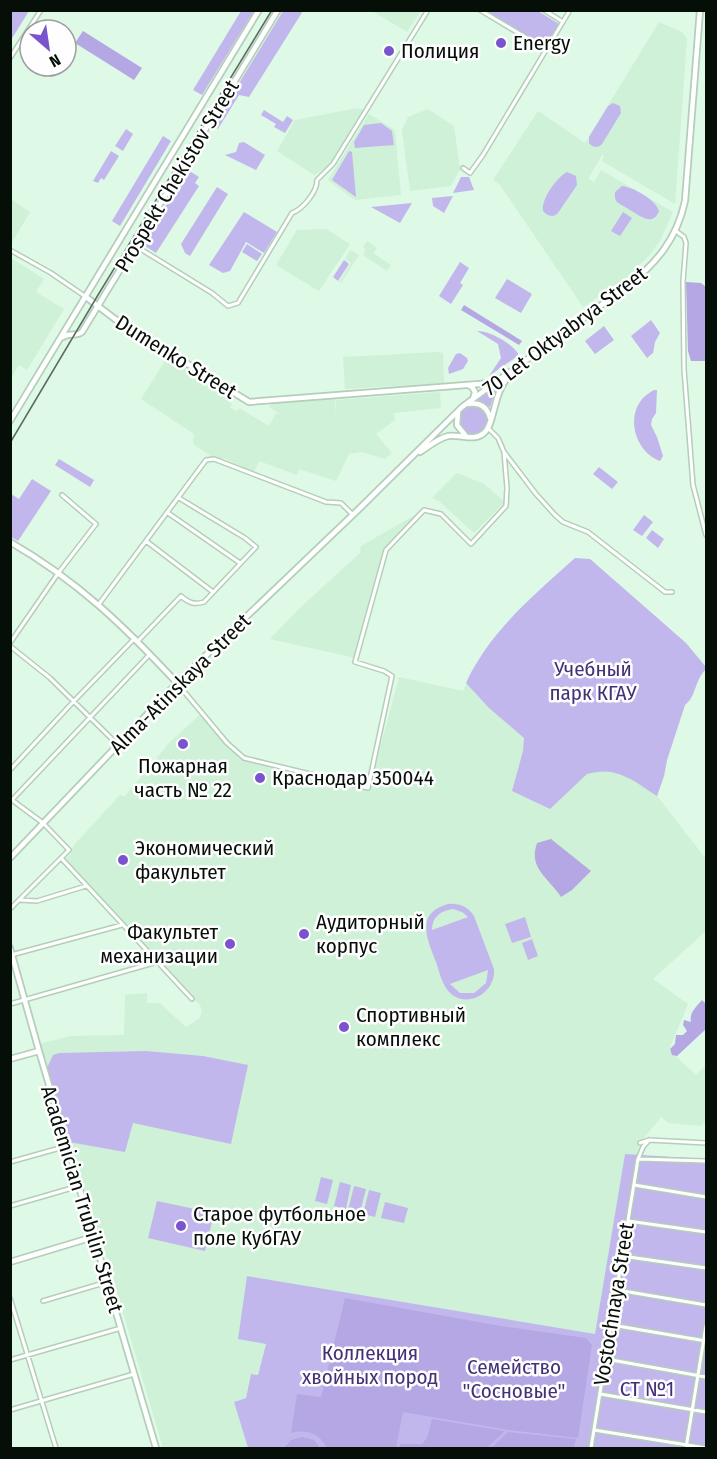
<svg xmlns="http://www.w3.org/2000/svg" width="717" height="1459" font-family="'Fira Sans Condensed',sans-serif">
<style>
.built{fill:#cff1d7}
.green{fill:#c2b7ed;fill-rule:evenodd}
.forest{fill:#b4a7e4}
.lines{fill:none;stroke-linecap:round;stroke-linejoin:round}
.street-casing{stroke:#b4ceba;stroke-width:6}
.secondary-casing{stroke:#b4ceba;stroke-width:8}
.street{stroke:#fff;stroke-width:3}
.secondary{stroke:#fff;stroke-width:4.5}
.tram{stroke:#5c6b60;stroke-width:1.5}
.poi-dot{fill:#7954cd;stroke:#fefefe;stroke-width:2}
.labels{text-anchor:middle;stroke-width:5;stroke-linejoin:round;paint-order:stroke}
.poi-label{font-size:21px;fill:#060e08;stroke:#fefefe;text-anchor:start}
.street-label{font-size:21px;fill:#060e08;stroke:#fefefe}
.park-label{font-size:21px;fill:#452f77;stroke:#fefefe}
</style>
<rect width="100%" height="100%" fill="#def9e5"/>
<path class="built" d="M372,11L421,10V11L407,32Z
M659,22L682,32L687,39L675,204L602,161L604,156L602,155L588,179L594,182L601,170L673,212L661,239L649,256L625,279L583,307L500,185L493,180L538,111L585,143Z
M358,108L364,110L342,148L337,153V157L331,165L314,175L277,151L295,120Z
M428,109L454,126L460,169L451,186L410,191L402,130L408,117Z
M369,114L395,130L401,195L355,200L328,180Z
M11,199L30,212L11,244Z
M326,229L350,244L319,291L276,265L297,230Z
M367,241L377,248L373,253L391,265L387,271L363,255L366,249L363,247Z
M350,250L359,255L341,283L339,282L351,263L345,259Z
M11,258L44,279L36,292L64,309L27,370L19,365L11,378Z
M439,352L443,353L444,383L345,389L343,357Z
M168,356L232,396L229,402L232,404L230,408L237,411L239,408L269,426L276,413L282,415L269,407L272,403L335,398L336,417V400L440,392L441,408L394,413L395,420L376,434L392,453L385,459L362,452L349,454L336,481L299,469L297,475L259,461L254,472L223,458L221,460L211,456L193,444L194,434L141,399Z
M457,473L484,484L505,502L474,533L440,502L432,498Z
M422,511L424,513L397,535L384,549L356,658L270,639L301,607L360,553L361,546Z
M590,559L686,643L706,667V669L699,677L691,700L685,705L667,760L664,776L657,796L706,859V931L653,979L688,1004L669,1050L696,1075L706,1065V1120L701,1126L669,1123L661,1117L640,1143L637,1155L625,1154L596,1335L247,1276L266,1343L258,1375L251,1374L246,1398L234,1402L248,1448H163L101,1238L97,1237L40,1044L70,1036L124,1035L125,995L147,993V1003H160L186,1027L200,1018L202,1011L200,1005L64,860L71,854L74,845L120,795L125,796L170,742L203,712L243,755L370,786L399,677L463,691L472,670Z"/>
<path class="green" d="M11,10L29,11L11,40L10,11Z
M241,11H254L202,95L193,90Z
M283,11H303L249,97L239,95L218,129L213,126Z
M485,11H538L559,24L546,47Z
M613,103L620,106L621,113L602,144C598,148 593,148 589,143V137L608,106Z
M264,110L283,122L287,116L293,120L285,133L274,127L276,124L261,115Z
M381,123L392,131L394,145L355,148L354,142L364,125Z
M126,129L133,134L123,151L115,146Z
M163,136L171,141L120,226L112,221Z
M244,142L265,155L256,170L225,155L236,152L239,143Z
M111,151L119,156L104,180L101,178L98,183L93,181Z
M349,151L352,152L356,197L332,180Z
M188,170L199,177L195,183L199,186L156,253L142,244Z
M567,172L576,176L577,185L558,213C553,218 547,216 543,211C541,199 557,177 567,172Z
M461,177H469L474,190L453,193Z
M622,186C633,187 656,200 659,211C653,227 640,216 630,210C626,207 620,205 617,202C614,198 615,196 615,192Z
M217,187L228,194L190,256L185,253L181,244Z
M453,196L444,213L433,206L432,198Z
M412,203L400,223L371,207Z
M244,212L277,232L264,253L246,242L230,271L223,273L209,265Z
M623,212L632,218L620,236L611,231Z
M247,244L262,254L257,261L242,252Z
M344,260L349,264L338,281L333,277Z
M460,262L469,268L460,283L463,285L451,304L439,296Z
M507,279L532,294L521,313L495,298Z
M651,320L660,333L655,342L653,353L647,358L631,336Z
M604,326L614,340L595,354L585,341Z
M477,331C490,331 512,343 519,355L489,376L501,358L498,344Z
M460,353L467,358L468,361L463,369L449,374L448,368L456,354Z
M498,383L490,407L478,400V398Z
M654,390H657L656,413L652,419L651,425L657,437L663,456L660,461C636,452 625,418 643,398C646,395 650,392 654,390Z
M459 420a14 14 0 1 1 28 0a14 14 0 1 1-28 0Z
M59,459L94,480L90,487L55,465Z
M599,467L618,482L612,489L593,474Z
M32,479L51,491L18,541L11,537V494L19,499Z
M644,515L653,522L642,536L633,530Z
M652,530L664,539L658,548L646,538Z
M575,558L590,559L686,643L706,667V669C694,681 697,695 685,705L667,760L664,776L657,796C634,781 616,765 587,774L550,809L512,791L523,751L524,738L489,708L466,683C490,631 533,596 575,558Z
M448,904C460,903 468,907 474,916L494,969C496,993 467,1010 449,992C442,984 439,971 436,962C427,939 415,913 448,904ZM453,909L462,912L468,917L432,930C432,917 440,911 453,909ZM488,970L486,983L474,993H460L450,984Z
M525,917L531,937L512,943L505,924Z
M532,939L538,956L528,960L522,943Z
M146,1051L203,1056L248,1065L231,1144L133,1123L125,1152L69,1142L47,1068L53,1055L59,1053Z
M625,1154L706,1159V1448H248L234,1402L246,1398L251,1374L258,1375L266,1344L238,1339L247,1276L595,1334Z
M321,1177L333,1180L327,1204L315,1201Z
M340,1182L351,1185L346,1209L334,1206Z
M354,1186L366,1189L360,1213L348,1210Z
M369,1190L381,1193L375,1217L363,1214Z
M157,1201L214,1213L205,1251L148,1238Z
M385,1202L408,1208L404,1223L381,1218Z"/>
<path class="forest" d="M83,31L142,68L134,80L75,43Z
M686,282L701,283L706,287V361H691L688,351Z
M464,305L522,341L519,345L461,310Z
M551,839L591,871L572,890L561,897C549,878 528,869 537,843Z
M702,1000L706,1004V1029L677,1056L672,1055L670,1049L675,1044L676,1035H683L687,1031L683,1025L684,1020L691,1022C689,1013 696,1007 702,1000Z
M345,1298L501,1326L586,1338L592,1345L578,1438L508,1430L403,1412L396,1448H327C319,1433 308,1429 291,1433L297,1394L321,1397Z
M432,1419L505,1431L487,1448H399L400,1444H422L427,1438Z
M508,1432L576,1439L574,1448H491Z
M302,1437L314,1440L320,1448H284L291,1440Z"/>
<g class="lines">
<g class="street-casing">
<path id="street" d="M480,10L547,50
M544,10L563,22
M10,58L41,10
M463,168L470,173L483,155L570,10
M676,231L684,237L686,243L683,282L684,369L693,485L706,535
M134,245L212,293L228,306L238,303L292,213C303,209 317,192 317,180L333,164L428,10
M10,250L51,273L86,297
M488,428L498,438L504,452L536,494L555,515L563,522L588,532L665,592H672
M168,513L240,563
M146,541L213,592
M99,604L206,460L214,459L326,502L341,503L353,515
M138,641L181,596C189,603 194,605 204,602L256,547L245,538L179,498
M10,643L59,572L96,524L62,495
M10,646L50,678L118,745
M177,683L227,743L244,758L368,788L392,676L384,671L355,662L386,550L424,510L441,514L471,544L506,506L507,488L504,452
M10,770L74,701L135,638
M12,800L150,654
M62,859L192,999
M20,900L37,901L86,886
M10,909L69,850L43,823L12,800
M11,955L122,925
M10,1004L157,962
M640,1143L649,1140L706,1143
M638,1159L706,1161
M10,1162L67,1146
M634,1185L706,1197
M10,1206L79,1186
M628,1221L706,1232
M622,1256L706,1268
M617,1290L706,1305
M10,1298L56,1448
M43,1301L107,1282
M612,1325L706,1341
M606,1359L706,1377
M10,1360L121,1328
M600,1394L706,1412
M10,1410L134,1374
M594,1430L706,1448
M591,1448L638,1159L643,1147L649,1140
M686,1448L706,1326"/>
</g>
<g class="secondary-casing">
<path id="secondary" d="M86,297L115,319L249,402L492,383
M63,337C70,332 77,337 82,332L278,10
M468,385L472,387L475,392L473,399
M467,404C479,402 487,406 490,418
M458,412L457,425L465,435
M10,421L259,10
M420,452C428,447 437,439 448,436C460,434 474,442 484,433C495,424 493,391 510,375
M10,542C78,581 125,627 177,683
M10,858L177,683L361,507L462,407L626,287C656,264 677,239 685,201L700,10
M10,948L39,1051L156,1448
M10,1059L39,1051
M10,1262L93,1237"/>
</g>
<use href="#street" class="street"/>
<use href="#secondary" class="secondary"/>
<path class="tram" d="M10,443L98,295L272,10"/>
</g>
<g class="poi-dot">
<circle cx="501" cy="43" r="6"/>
<circle cx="389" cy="51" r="6"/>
<circle cx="183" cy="744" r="6"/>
<circle cx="260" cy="778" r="6"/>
<circle cx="123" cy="860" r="6"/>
<circle cx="304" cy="934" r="6"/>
<circle cx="230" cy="944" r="6"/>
<circle cx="344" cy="1027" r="6"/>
<circle cx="181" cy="1226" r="6"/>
</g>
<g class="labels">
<g class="poi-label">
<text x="513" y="50">Energy</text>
<text x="401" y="58">Полиция</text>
<text x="183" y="773" text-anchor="middle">Пожарная<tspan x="183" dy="24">часть № 22</tspan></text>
<text x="272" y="785">Краснодар 350044</text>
<text x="135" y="855">Экономический<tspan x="135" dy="24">факультет</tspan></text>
<text x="316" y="929">Аудиторный<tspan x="316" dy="24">корпус</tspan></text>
<text x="218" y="939" text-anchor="end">Факультет<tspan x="218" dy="24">механизации</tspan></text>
<text x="356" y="1022">Спортивный<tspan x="356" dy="24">комплекс</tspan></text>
<text x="193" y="1221">Старое футбольное<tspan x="193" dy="24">поле КубГАУ</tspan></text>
</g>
<g class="street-label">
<text transform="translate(177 176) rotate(-59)" y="7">Prospekt Chekistov Street</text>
<text transform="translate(565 331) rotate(-37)" y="7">70 Let Oktyabrya Street</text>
<text transform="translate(176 357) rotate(32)" y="7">Dumenko Street</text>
<text transform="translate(180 684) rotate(-45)" y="7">Alma-Atinskaya Street</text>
<text transform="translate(82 1199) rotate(73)" y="7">Academician Trubilin Street</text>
<text transform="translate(614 1304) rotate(-81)" y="7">Vostochnaya Street</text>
</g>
<g class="park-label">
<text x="593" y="676">Учебный<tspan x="593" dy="24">парк КГАУ</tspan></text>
<text x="370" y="1360">Коллекция<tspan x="370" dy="24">хвойных пород</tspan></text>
<text x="514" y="1374">Семейство<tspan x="514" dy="24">"Сосновые"</tspan></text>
<text x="647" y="1396">СТ №1</text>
</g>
</g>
<rect width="717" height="1459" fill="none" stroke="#060e08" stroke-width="24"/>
<g transform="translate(48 48) rotate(151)"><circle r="28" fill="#fefefe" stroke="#9b9e9c" stroke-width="1.5"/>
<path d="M0-4.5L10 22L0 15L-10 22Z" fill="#7954cd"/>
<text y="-9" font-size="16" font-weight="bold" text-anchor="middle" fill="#060e08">N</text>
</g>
</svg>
